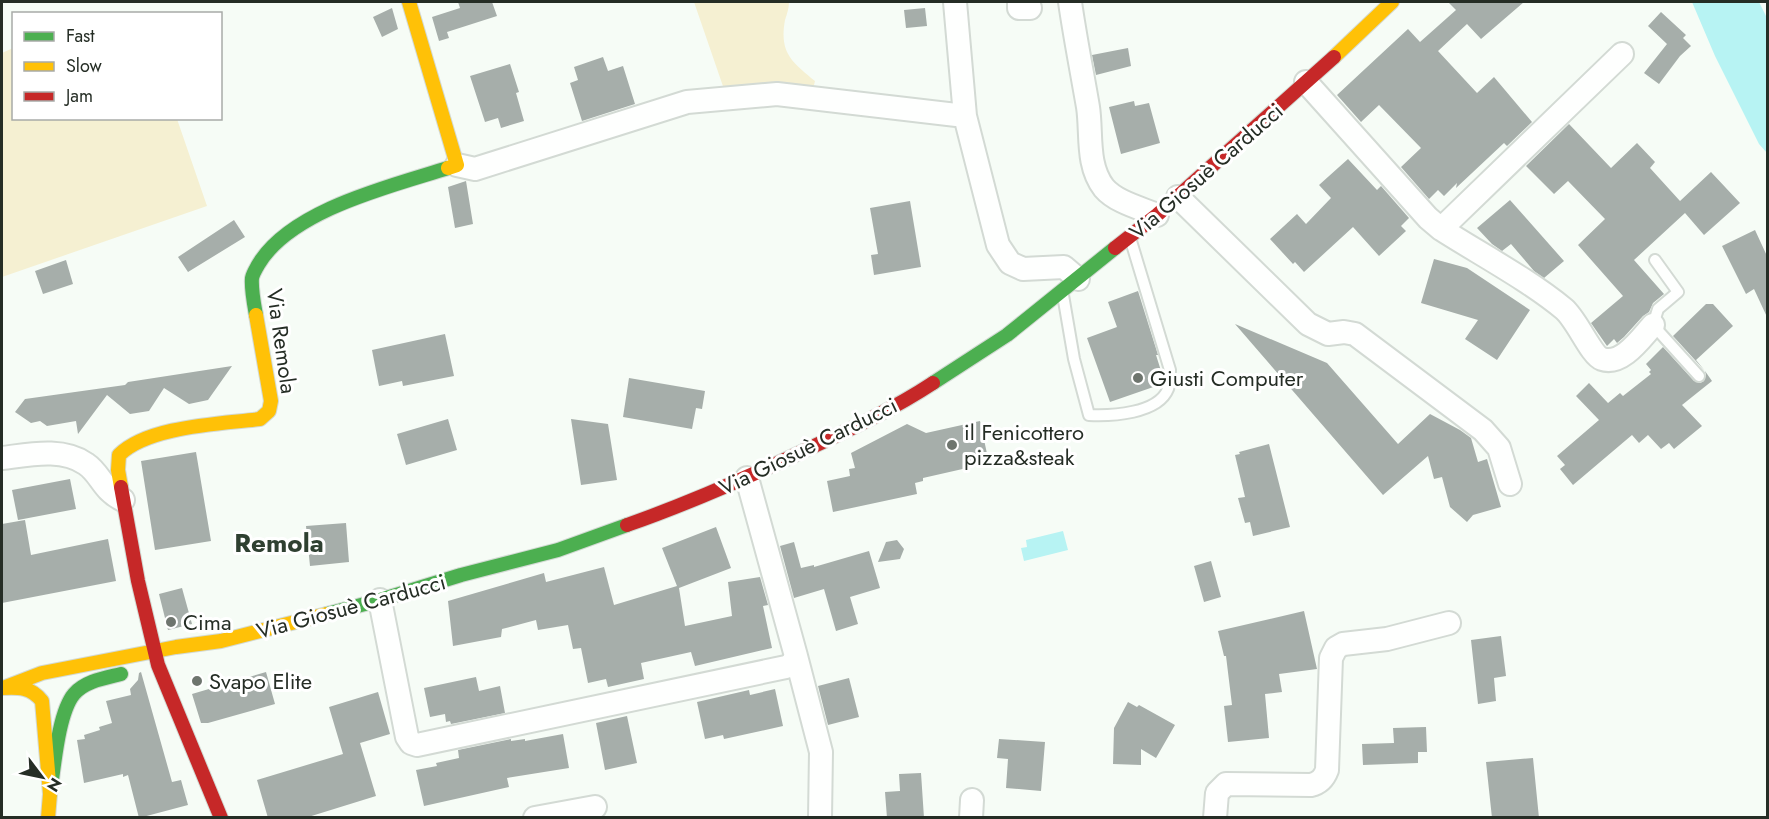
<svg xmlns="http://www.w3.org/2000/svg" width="1769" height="819" font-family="Jost,sans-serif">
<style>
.green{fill:#f5f0d2}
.water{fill:#b7f3f3}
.building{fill:#a6aeaa}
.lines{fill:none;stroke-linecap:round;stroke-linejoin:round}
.lane-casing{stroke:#d3dad4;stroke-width:14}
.street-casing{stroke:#d3dad4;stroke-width:26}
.fast-casing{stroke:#d3dad4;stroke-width:16}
.slow-casing{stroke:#d3dad4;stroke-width:16}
.jam-casing{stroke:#d3dad4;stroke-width:16}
.lane{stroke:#fefffe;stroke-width:10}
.street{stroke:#fefffe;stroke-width:22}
.fast{stroke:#4caf50;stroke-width:14}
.slow{stroke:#ffc107;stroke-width:14}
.jam{stroke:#c62828;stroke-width:14}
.poi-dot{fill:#6e756e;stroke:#fff;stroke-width:2}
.labels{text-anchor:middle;stroke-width:6;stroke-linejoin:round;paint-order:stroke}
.street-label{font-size:22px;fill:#252d25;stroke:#fff}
.poi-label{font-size:22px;fill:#252d25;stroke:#fff;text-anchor:start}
.quarter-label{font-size:26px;font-weight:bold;fill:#2f4031;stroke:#fff}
</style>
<rect width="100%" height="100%" fill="#f6fcf6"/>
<path class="green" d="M694,2H789C789,8 787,14 785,20C779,53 792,62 815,81L812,93L726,95Z
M13,48L14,118L177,119L207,206L2,277V53Z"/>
<path class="water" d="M1692,2H1759L1767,18V153L1759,144L1715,56Z
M1063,531L1068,550L1024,561L1021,548L1027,547L1026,540Z"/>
<path class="building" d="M458,2H492L497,16L447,32L449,38L439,41L432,17L460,8Z
M1448,2H1524L1481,39L1467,24L1438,51L1477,93L1494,77L1532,122L1507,146L1504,143L1456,188L1457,183L1444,196L1438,190L1429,199L1401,167L1421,148L1379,105L1361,122L1337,95L1408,29L1420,42L1456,10Z
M392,8L398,29L382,37L373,17Z
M925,8L927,26L906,28L904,10Z
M1661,12L1686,35L1683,38L1691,46L1680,56L1659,84L1644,73L1667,44L1648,26Z
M1128,48L1131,66L1096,75L1092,55Z
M603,57L608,71L623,66L635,104L582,121L570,83L578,80L574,67Z
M510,64L519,92L516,93L524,121L501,128L498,118L485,122L470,76Z
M1134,101L1135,106L1149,103L1160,143L1121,154L1109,107Z
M1569,124L1611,168L1637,143L1655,162L1650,168L1680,201L1711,172L1740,203L1704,235L1685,213L1634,260L1664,294L1653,303L1649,312L1643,316L1624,337L1617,343L1614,339L1607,346L1591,323L1623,296L1578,245L1605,219L1568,181L1554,194L1526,166Z
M1348,159L1377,190L1381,186L1409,218L1401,226L1406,231L1379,256L1353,227L1304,272L1295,262L1293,264L1270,239L1297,214L1306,224L1331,198L1319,185Z
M466,181L473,224L455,228L448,187Z
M1510,200L1564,261L1544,278L1534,271L1511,244L1502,251L1492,244L1477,228Z
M910,201L921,267L874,275L871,255L878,254L870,208Z
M234,220L245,237L188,272L178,257Z
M1755,230L1767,256V317L1754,289L1746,294L1722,246Z
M1434,259L1467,268L1530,310L1497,360L1465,339L1478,320L1421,303Z
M66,260L73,284L43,294L35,271Z
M1138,291L1158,355H1156L1162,374V384L1110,402L1087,338L1117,327L1108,302Z
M1706,304H1713L1733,326L1696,360L1705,371L1673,336Z
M1235,324L1327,363L1398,444L1430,414L1460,430L1471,438L1478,462L1487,459L1501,507L1473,515L1467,522L1450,507L1442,477L1434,479L1428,456L1383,495Z
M445,334L454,376L403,386L402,381L379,386L372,350Z
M1663,347L1694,381L1700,383L1704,381L1706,375L1705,371L1712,381L1682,405L1702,426L1674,449L1669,443L1661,449L1648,435L1639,443L1632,435L1573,485L1560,469L1565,465L1557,456L1599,420L1576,396L1589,383L1608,403L1620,393L1623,396L1651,374L1649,372L1651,370L1646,364Z
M232,366L208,400L189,404L164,388L149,411L130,414L107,395L78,434L76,421L47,426L40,421L31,423L15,412L25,399L125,385L128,382Z
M629,378L705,391L702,409L696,408L692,429L623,417Z
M448,419L457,450L406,465L397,434Z
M571,419L608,424L617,480L581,485Z
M980,421L989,463L923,478V481L915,483L917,494L833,512L827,481L850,476L849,469L855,468L851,453L907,424L926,433Z
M1269,444L1290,527L1253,536L1250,522L1245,523L1238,498L1245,497L1235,455L1240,454L1239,452Z
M196,452L211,541L155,550L141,461Z
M70,479L76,509L18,520L12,490Z
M25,520L31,555L108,539L116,581L2,603V524Z
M346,523L349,562L310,566L306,526Z
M716,527L731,568L679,588L685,626L732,616L728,582L760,577L768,605L763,606L772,648L695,666L691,652L641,663L644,679L608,687L606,679L588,683L581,648L573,649L568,625L538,630L536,620L502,629L501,637L453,646L448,601L544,573L546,582L604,567L614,605L677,586L662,548Z
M897,540L904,549L900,559L878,562L886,542Z
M794,542L801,568L814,565V567L869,551L880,588L850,597L858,624L836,631L824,589L794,598L780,546Z
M1211,561L1221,597L1204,602L1194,566Z
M182,588L192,624L168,630L159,594Z
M1304,611L1317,669L1279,674L1282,692L1265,694L1269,738L1228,742L1224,706L1232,705L1226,656H1224L1218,631Z
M1501,636L1506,676L1494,678L1496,701L1478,704L1471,640Z
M141,672L172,782L181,780L188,805L139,818L128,775L123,777V774L84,783L77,740L85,739L84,735L100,730L99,727L112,723L106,701L131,695L130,689L138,680L139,673Z
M266,672L275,704L208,723H201L192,694Z
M476,677L479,691L500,686L505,713L451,724L450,721L446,722L445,714L430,717L424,688Z
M849,678L859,717L828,725L818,686Z
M775,689L783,726L724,739L723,735L705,739L697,702L749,690L750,695Z
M378,692L390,734L360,743L376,796L305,818H268L257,780L343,754L329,707Z
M1128,702L1137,707L1139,705L1175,725L1156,758L1141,749V765L1113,764L1114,728Z
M627,716L637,763L605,770L596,723Z
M1426,727L1427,752H1418V763L1363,765L1362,744L1394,743L1393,728Z
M563,734L569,768L507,778L509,787L424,806L416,770L437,766L436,763L459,758L458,750L511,739V741L525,739V741Z
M999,739L1045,742L1041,791L1006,788L1008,759L997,758Z
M1533,758L1539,818H1492L1486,762Z
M921,773L924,818H887L885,792L900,791L899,774Z"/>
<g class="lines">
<g class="lane-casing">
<path id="lane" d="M1655,260L1678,292L1658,309L1653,325L1699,376
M1063,295L1074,359L1089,415C1111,416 1158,414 1168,389C1170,384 1170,375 1170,370L1131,241"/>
</g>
<g class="street-casing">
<path id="street" d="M955,2L965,116L998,245L1010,263L1023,269L1064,267L1078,279
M1019,2V8H1030
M1070,2C1075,37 1082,72 1088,107C1092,133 1086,165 1104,188C1116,202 1140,208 1157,215
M1306,82L1428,218L1441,229C1480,254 1529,280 1564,309C1577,320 1591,355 1602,359C1622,366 1641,338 1653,325
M457,165L475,169L687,102L777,94L965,116
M1178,197L1308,324L1328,334L1344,332L1355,334L1483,430L1499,448L1510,484
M1441,229L1622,54
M2,458C28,455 62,447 86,464C101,474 102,490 123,500
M380,600L407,737L411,743L417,745L786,667L792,664L796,656L747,478
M796,656L821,752L820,818
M535,818L595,807
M971,818L972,800
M1215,818L1217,793L1226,784L1311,785C1320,783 1324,778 1327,770L1331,658L1336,648L1343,644L1387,639L1449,623"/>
</g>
<g class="fast-casing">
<path id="fast" d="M256,315C254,304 251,289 252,278C253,273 256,269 258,265C290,210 391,186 448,168
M933,383L1007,335L1115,248
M327,614L380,600L461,575L558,550L627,525
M50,794C54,769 58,713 74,694C85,681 105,678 121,674"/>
</g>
<g class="slow-casing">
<path id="slow" d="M409,2L457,165L448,168
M1334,57L1392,2
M121,487L118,470L119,455C148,426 220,424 260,419L269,411L271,401L256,315
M2,688C19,687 31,687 42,701L50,794L48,818
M3,688L42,673L176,647L221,641L327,614"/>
</g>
<g class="jam-casing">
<path id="jam" d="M1115,248L1157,215L1334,57
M121,487L138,581L158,665L221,818
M627,525C690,503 751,476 812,447C853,428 895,408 933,383"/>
</g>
<use href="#lane" class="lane"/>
<use href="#street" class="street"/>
<use href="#fast" class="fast"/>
<use href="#slow" class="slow"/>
<use href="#jam" class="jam"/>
</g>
<g class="poi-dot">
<circle cx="1138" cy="378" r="6"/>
<circle cx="952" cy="445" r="6"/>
<circle cx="171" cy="622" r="6"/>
<circle cx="197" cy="681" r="6"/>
</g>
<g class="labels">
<g class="street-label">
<text transform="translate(1206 171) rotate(-41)" y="8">Via Giosuè Carducci</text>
<text transform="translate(282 341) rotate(82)" y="8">Via Remola</text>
<text transform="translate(808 446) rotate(-26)" y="8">Via Giosuè Carducci</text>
<text transform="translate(351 606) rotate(-15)" y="8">Via Giosuè Carducci</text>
</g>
<g class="poi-label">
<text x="1150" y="386">Giusti Computer</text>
<text x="964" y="440">il Fenicottero<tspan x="964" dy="25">pizza&amp;steak</tspan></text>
<text x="183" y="630">Cima</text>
<text x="209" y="689">Svapo Elite</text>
</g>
<g class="quarter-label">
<text x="279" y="552">Remola</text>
</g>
</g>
<rect width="1769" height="819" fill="none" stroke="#252d25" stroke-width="6"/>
<rect x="12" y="12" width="210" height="108" fill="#ffffff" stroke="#a8aba8" stroke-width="1.5"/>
<rect x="24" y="32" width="30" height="9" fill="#4caf50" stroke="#a8aba8" stroke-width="1.5"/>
<text x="66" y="42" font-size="18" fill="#252d25">Fast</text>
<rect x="24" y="62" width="30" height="9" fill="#ffc107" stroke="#a8aba8" stroke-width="1.5"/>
<text x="66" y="72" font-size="18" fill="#252d25">Slow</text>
<rect x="24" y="92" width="30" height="9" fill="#c62828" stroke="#a8aba8" stroke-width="1.5"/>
<text x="66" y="102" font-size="18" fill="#252d25">Jam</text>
<g transform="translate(42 777) rotate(122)" stroke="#ffffff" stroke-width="4.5" paint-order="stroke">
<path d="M0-4.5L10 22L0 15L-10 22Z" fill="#252d25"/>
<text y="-9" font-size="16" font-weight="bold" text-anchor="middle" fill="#252d25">N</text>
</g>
</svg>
